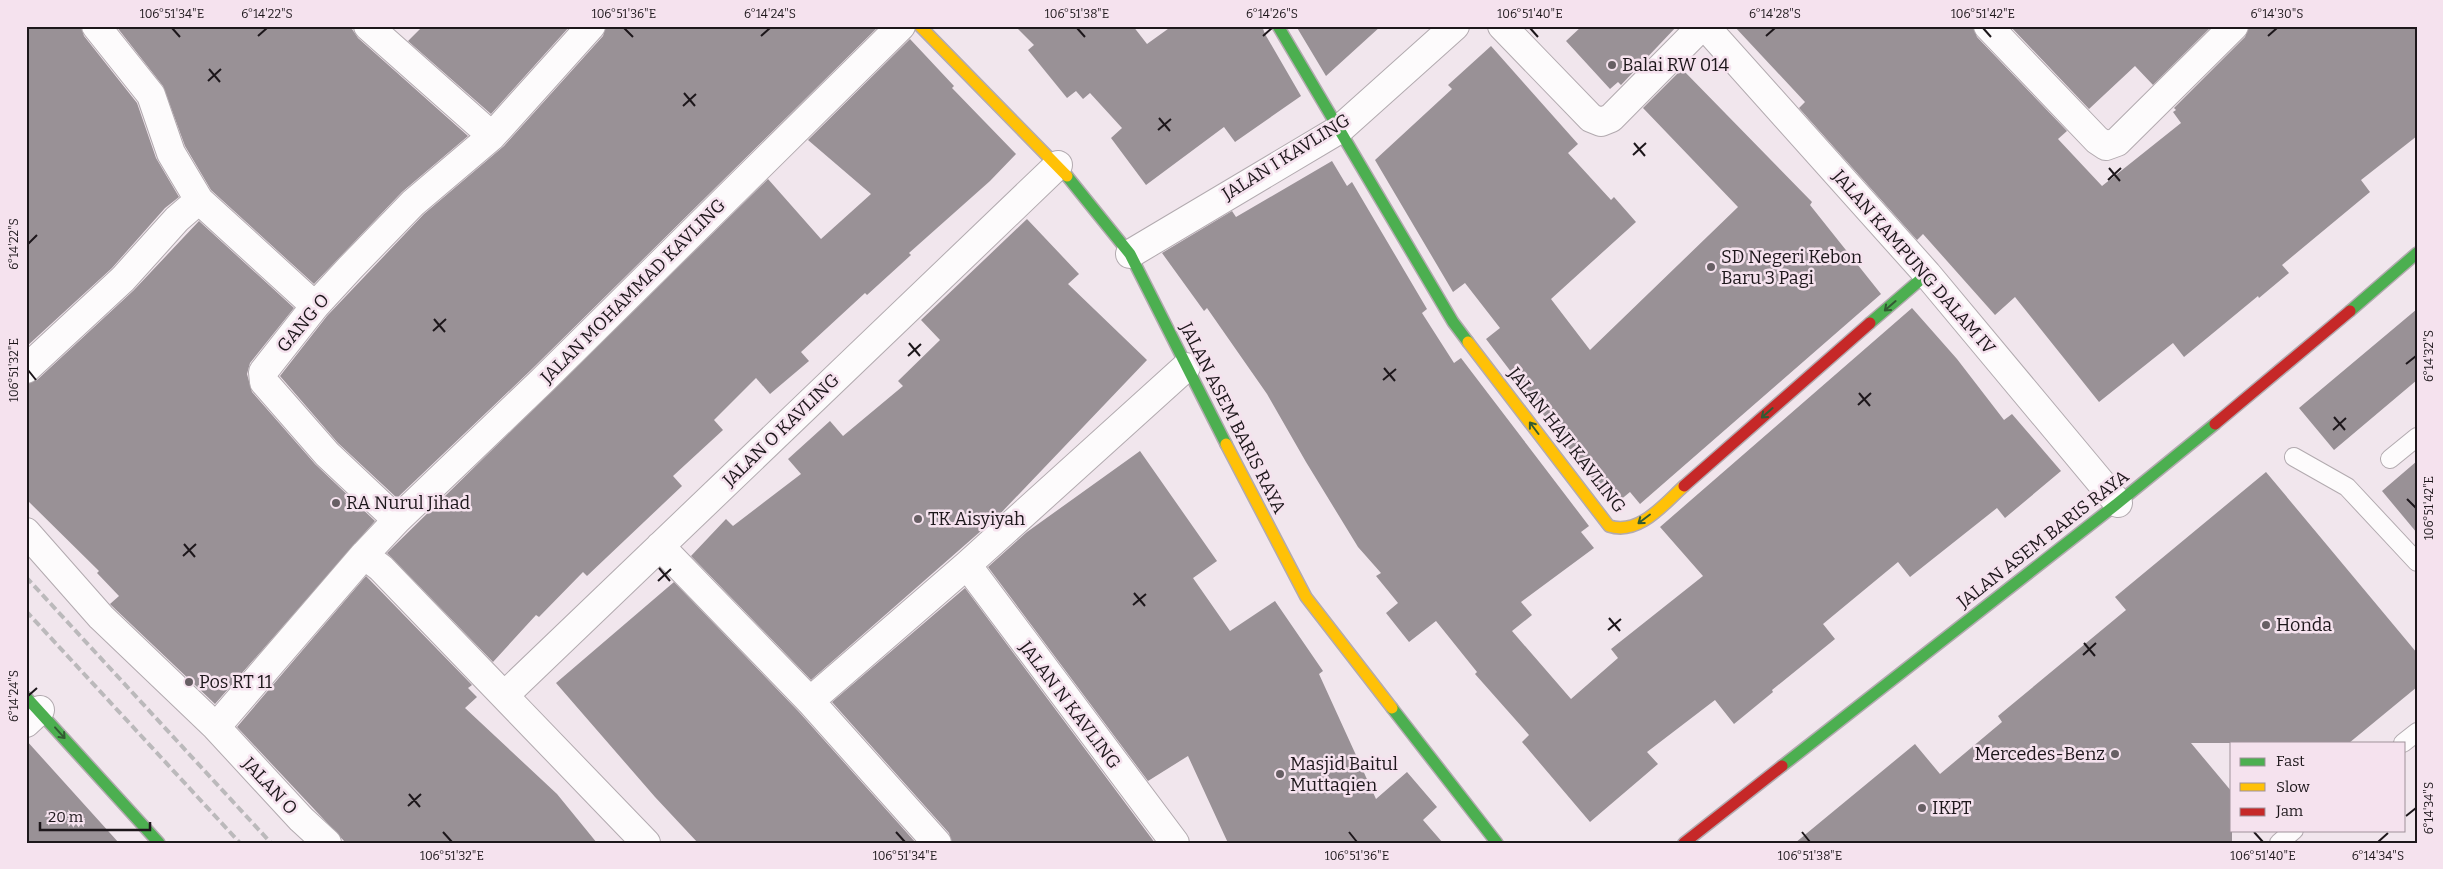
<svg xmlns="http://www.w3.org/2000/svg" width="2443" height="869" font-family="Bitter,serif">
<style>
.building{fill:#999196}
.lines{fill:none;stroke-linecap:round;stroke-linejoin:round}
.lane-casing{stroke:#b2aaaf;stroke-width:20}
.street-casing{stroke:#b2aaaf;stroke-width:30}
.fast-casing{stroke:#b2aaaf;stroke-width:14}
.slow-casing{stroke:#b2aaaf;stroke-width:14}
.jam-casing{stroke:#b2aaaf;stroke-width:14}
.lane{stroke:#fdfbfc;stroke-width:18}
.street{stroke:#fdfbfc;stroke-width:28}
.fast{stroke:#4caf50;stroke-width:11}
.slow{stroke:#ffc107;stroke-width:11}
.jam{stroke:#c62828;stroke-width:11}
.rail{stroke:#bbb9bb;stroke-width:4;stroke-dasharray:8 4;stroke-linecap:butt}
.oneway{stroke:#325b33}
.ticks{fill:none;stroke:#1d171b;stroke-width:2}
.poi-dot{fill:#675f64;stroke:#f5e2ee;stroke-width:2}
.labels{text-anchor:middle;stroke-width:5;stroke-linejoin:round;paint-order:stroke}
.poi-label{font-size:18px;fill:#1d171b;stroke:#f5e2ee;text-anchor:start}
.street-label{font-size:18px;fill:#1d171b;stroke:#f5e2ee}
.neatline{fill:none;stroke:#1d171b;stroke-width:2}
.ticks-label{font-size:12px;text-anchor:middle;fill:#1d171b}
</style>
<rect width="100%" height="100%" fill="#f1e6ed"/>
<path class="building" d="M26,26H81L84,36L137,103L156,158L179,197L165,208L112,268L26,347Z
M116,26H350L358,38L468,136L402,192L314,284L211,190L185,146L163,86Z
M423,26H570L491,114L408,41Z
M606,26H879L531,370L397,498L338,443L280,376L327,316L424,214L504,146L603,36Z
M1015,26H1133L1147,44L1172,26H1262L1265,34L1301,96L1235,142L1224,127L1146,185L1111,138L1122,128L1090,93L1083,99L1076,91L1067,98L1028,50L1034,45Z
M1296,26H1381L1326,76Z
M1582,26H1677L1621,85L1618,82L1610,89L1566,41Z
M1734,26H1973L1977,37L2067,131L2058,139L2102,186L2181,123L2173,112L2176,110L2174,108L2245,37L2249,26H2417V136L2361,180L2370,192L2282,265L2289,273L2259,298L2258,296L2184,357L2173,343L2099,402L2015,297L1995,315L1923,234L1917,240L1799,108L1805,102Z
M2010,26H2212L2153,85L2135,66L2089,109Z
M910,39L954,86L952,88L1016,154L990,181L909,253L911,255L867,295L865,293L801,352L809,361L770,394L756,378L714,420L723,430L673,476L682,486L587,576L583,572L539,617L536,615L493,662L387,553L768,179L821,239L871,194L808,140Z
M1491,46L1578,144L1568,153L1611,200L1614,197L1636,222L1551,299L1590,350L1738,207L1643,108L1682,69L1812,202L1810,205L1881,294L1640,504L1630,492L1613,506L1486,339L1500,328L1465,283L1453,292L1375,160L1452,89L1448,85Z
M1332,161L1347,186L1352,182L1427,309L1422,313L1454,363L1461,358L1589,526L1581,532L1594,548L1521,602L1532,615L1512,631L1571,699L1618,658L1611,649L1703,576L1660,527L1912,308L1957,359L2004,420L2012,414L2061,471L2005,518L1997,508L1910,577L1898,562L1823,624L1835,639L1772,690L1773,692L1734,724L1715,700L1647,752L1658,764L1590,822L1522,742L1529,735L1475,674L1477,672L1436,621L1409,642L1386,613L1398,603L1376,576L1381,573L1358,547L1306,462L1267,394L1207,308L1204,311L1162,253L1232,211L1236,217Z
M1027,219L1079,274L1068,284L1147,360L998,516L811,680L691,556L726,519L733,526L801,474L788,459L830,421L843,436L903,386L898,381L940,340L921,320Z
M199,221L294,308L250,363L247,374L252,392L315,464L375,521L215,704L112,606L110,604L119,596L97,573L99,571L26,499V384L37,380L134,290Z
M2417,309V380L2334,450L2299,408Z
M1140,451L1217,561L1193,578L1230,631L1275,601L1323,671L1319,674L1376,799L1407,772L1437,807L1423,820L1443,843H1228L1188,756L1148,781L988,567L1027,532Z
M2417,461V533L2382,491Z
M2266,472L2417,653V687L2349,743H2191L2232,792V843H1795L1915,744L1940,774L2002,722L1998,716L2126,610L2115,597Z
M366,576L472,685L468,688L477,697L465,708L557,794L597,843H346L237,727Z
M674,582L799,712L916,843H698L655,797L556,683Z
M965,588L1155,843H952L949,833L832,702Z
M26,740L119,843H26Z"/>
<g class="lines">
<g class="lane-casing">
<path id="lane" d="M2294,457L2347,487L2417,562
M2390,459L2417,437
M2403,743L2417,732
M2279,843L2294,830"/>
</g>
<g class="street-casing">
<path id="street" d="M96,26L151,95L171,153L199,200L315,306
M368,26L492,136
M1502,26L1591,118L1601,122L1611,118L1702,26
M1705,26L1927,274L2118,503
M1988,26L2097,140L2106,146L2117,142L2234,26
M1130,254L1340,129L1455,26
M26,369L123,279L177,219L199,200
M397,520L327,454L264,382L263,372L315,306L350,268L413,203L492,136L591,26
M26,532L101,617L216,727L301,819L327,843
M660,546L810,701L937,843
M364,555L381,568L646,843
M967,565L1175,843
M505,695L1058,165
M810,701L967,565L1186,367
M26,723L40,710
M216,727L364,555L397,520L542,381L901,26"/>
</g>
<g class="fast-casing">
<path id="fast" d="M1278,26L1453,322L1468,342
M1067,176L1130,254L1226,444
M2350,311L2417,253
M1870,323L1927,274
M26,697L159,843
M1392,708L1497,843
M1782,766L2118,503L2215,424"/>
</g>
<g class="slow-casing">
<path id="slow" d="M920,26L1067,176
M1468,342L1609,526C1639,536 1664,504 1684,486
M1226,444L1306,597L1392,708"/>
</g>
<g class="jam-casing">
<path id="jam" d="M2215,424L2350,311
M1684,486L1870,323
M1684,843L1782,766"/>
</g>
<use href="#lane" class="lane"/>
<use href="#street" class="street"/>
<use href="#fast" class="fast"/>
<use href="#slow" class="slow"/>
<use href="#jam" class="jam"/>
<path class="rail" d="M26,577L271,843
M26,611L240,843"/>
</g>
<defs><path id="oneway-shaft" d="M-6 0H5M1.5-3L5.5 0L1.5 3" fill="none" stroke-width="1.6" stroke-linecap="round" stroke-linejoin="round" transform="scale(1.25)"/></defs>
<g class="oneway">
<use href="#oneway-shaft" transform="translate(1890 306) rotate(139)"/>
<use href="#oneway-shaft" transform="translate(1767 413) rotate(139)"/>
<use href="#oneway-shaft" transform="translate(1534 428) rotate(-127)"/>
<use href="#oneway-shaft" transform="translate(1644 519) rotate(143)"/>
<use href="#oneway-shaft" transform="translate(60 733) rotate(48)"/>
</g>
<path class="ticks" d="M172,28L180,37M624,28L633,37M1077,28L1085,37M1530,28L1538,37M1983,28L1991,37M258,36L267,28M761,36L770,28M1263,36L1272,28M1766,36L1775,28M2268,36L2277,28M209,69L220,82M208,81L221,69M684,93L695,106M683,106L696,94M1159,118L1170,131M1158,130L1171,119M1634,143L1645,156M1633,155L1646,143M2109,168L2120,181M2108,180L2121,168M28,244L37,235M434,319L445,332M433,331L446,319M909,343L920,356M908,356L921,344M2406,364L2416,356M1384,368L1395,381M28,370L36,380M1383,380L1396,369M1859,393L1870,406M1858,405L1871,393M2334,417L2345,430M2333,430L2346,418M2407,499L2416,508M184,544L195,557M183,556L196,544M659,568L670,581M658,581L671,569M1134,593L1145,606M1133,605L1146,594M1609,618L1620,631M1608,630L1621,619M2084,643L2095,656M2083,655L2096,643M28,696L37,688M409,794L420,807M408,806L421,794M2406,816L2416,808M443,832L452,842M896,832L905,842M1349,832L1357,842M1802,832L1810,842M2254,832L2263,842M2378,842L2388,833"/>
<g class="poi-dot">
<circle cx="1612" cy="65" r="5"/>
<circle cx="1711" cy="267" r="5"/>
<circle cx="336" cy="503" r="5"/>
<circle cx="918" cy="519" r="5"/>
<circle cx="2266" cy="625" r="5"/>
<circle cx="189" cy="682" r="5"/>
<circle cx="2115" cy="754" r="5"/>
<circle cx="1280" cy="774" r="5"/>
<circle cx="1922" cy="808" r="5"/>
</g>
<g class="labels">
<g class="poi-label">
<text x="1622" y="71">Balai RW 014</text>
<text x="1721" y="263">SD Negeri Kebon<tspan x="1721" dy="21">Baru 3 Pagi</tspan></text>
<text x="346" y="509">RA Nurul Jihad</text>
<text x="928" y="525">TK Aisyiyah</text>
<text x="2276" y="631">Honda</text>
<text x="199" y="688">Pos RT 11</text>
<text x="2105" y="760" text-anchor="end">Mercedes-Benz</text>
<text x="1290" y="770">Masjid Baitul<tspan x="1290" dy="21">Muttaqien</tspan></text>
<text x="1932" y="814">IKPT</text>
</g>
<g class="street-label">
<text transform="translate(1286 157) rotate(-32)" y="6">JALAN I KAVLING</text>
<text transform="translate(1914 262) rotate(49)" y="6">JALAN KAMPUNG DALAM IV</text>
<text transform="translate(633 291) rotate(-45)" y="6">JALAN MOHAMMAD KAVLING</text>
<text transform="translate(303 323) rotate(-50)" y="6">GANG O</text>
<text transform="translate(1233 418) rotate(63)" y="6">JALAN ASEM BARIS RAYA</text>
<text transform="translate(781 430) rotate(-44)" y="6">JALAN O KAVLING</text>
<text transform="translate(1567 440) rotate(52)" y="6">JALAN HAJI KAVLING</text>
<text transform="translate(2043 539) rotate(-38)" y="6">JALAN ASEM BARIS RAYA</text>
<text transform="translate(1070 705) rotate(53)" y="6">JALAN N KAVLING</text>
<text transform="translate(270 786) rotate(47)" y="6">JALAN O</text>
</g>
</g>
<rect width="2443" height="869" fill="none" stroke="#f5e2ee" stroke-width="55"/>
<rect x="2230" y="742" width="175" height="90" fill="#f5e2ee" stroke="#9f919a"/>
<rect x="2240" y="758" width="25" height="8" fill="#4caf50" stroke="#9f919a"/>
<text x="2276" y="766" font-size="15" fill="#1d171b">Fast</text>
<rect x="2240" y="783" width="25" height="8" fill="#ffc107" stroke="#9f919a"/>
<text x="2276" y="792" font-size="15" fill="#1d171b">Slow</text>
<rect x="2240" y="808" width="25" height="8" fill="#c62828" stroke="#9f919a"/>
<text x="2276" y="816" font-size="15" fill="#1d171b">Jam</text>
<path d="M40 822v8h110v-8" fill="none" stroke="#1d171b" stroke-width="2.5"/>
<text x="48" y="822" font-size="15" fill="#1d171b" stroke="#f5e2ee" stroke-width="4" paint-order="stroke">20 m</text>
<rect x="28" y="28" width="2388" height="814" class="neatline"/>
<g class="ticks-label">
<text x="172" y="18">106°51'34"E</text>
<text x="267" y="18">6°14'22"S</text>
<text x="624" y="18">106°51'36"E</text>
<text x="770" y="18">6°14'24"S</text>
<text x="1077" y="18">106°51'38"E</text>
<text x="1272" y="18">6°14'26"S</text>
<text x="1530" y="18">106°51'40"E</text>
<text x="1775" y="18">6°14'28"S</text>
<text x="1983" y="18">106°51'42"E</text>
<text x="2277" y="18">6°14'30"S</text>
<text transform="translate(14 244) rotate(-90)" y="4">6°14'22"S</text>
<text transform="translate(2429 356) rotate(-90)" y="4">6°14'32"S</text>
<text transform="translate(14 370) rotate(-90)" y="4">106°51'32"E</text>
<text transform="translate(2429 508) rotate(-90)" y="4">106°51'42"E</text>
<text transform="translate(14 696) rotate(-90)" y="4">6°14'24"S</text>
<text transform="translate(2429 808) rotate(-90)" y="4">6°14'34"S</text>
<text x="452" y="860">106°51'32"E</text>
<text x="905" y="860">106°51'34"E</text>
<text x="1357" y="860">106°51'36"E</text>
<text x="1810" y="860">106°51'38"E</text>
<text x="2263" y="860">106°51'40"E</text>
<text x="2378" y="860">6°14'34"S</text>
</g>
</svg>
